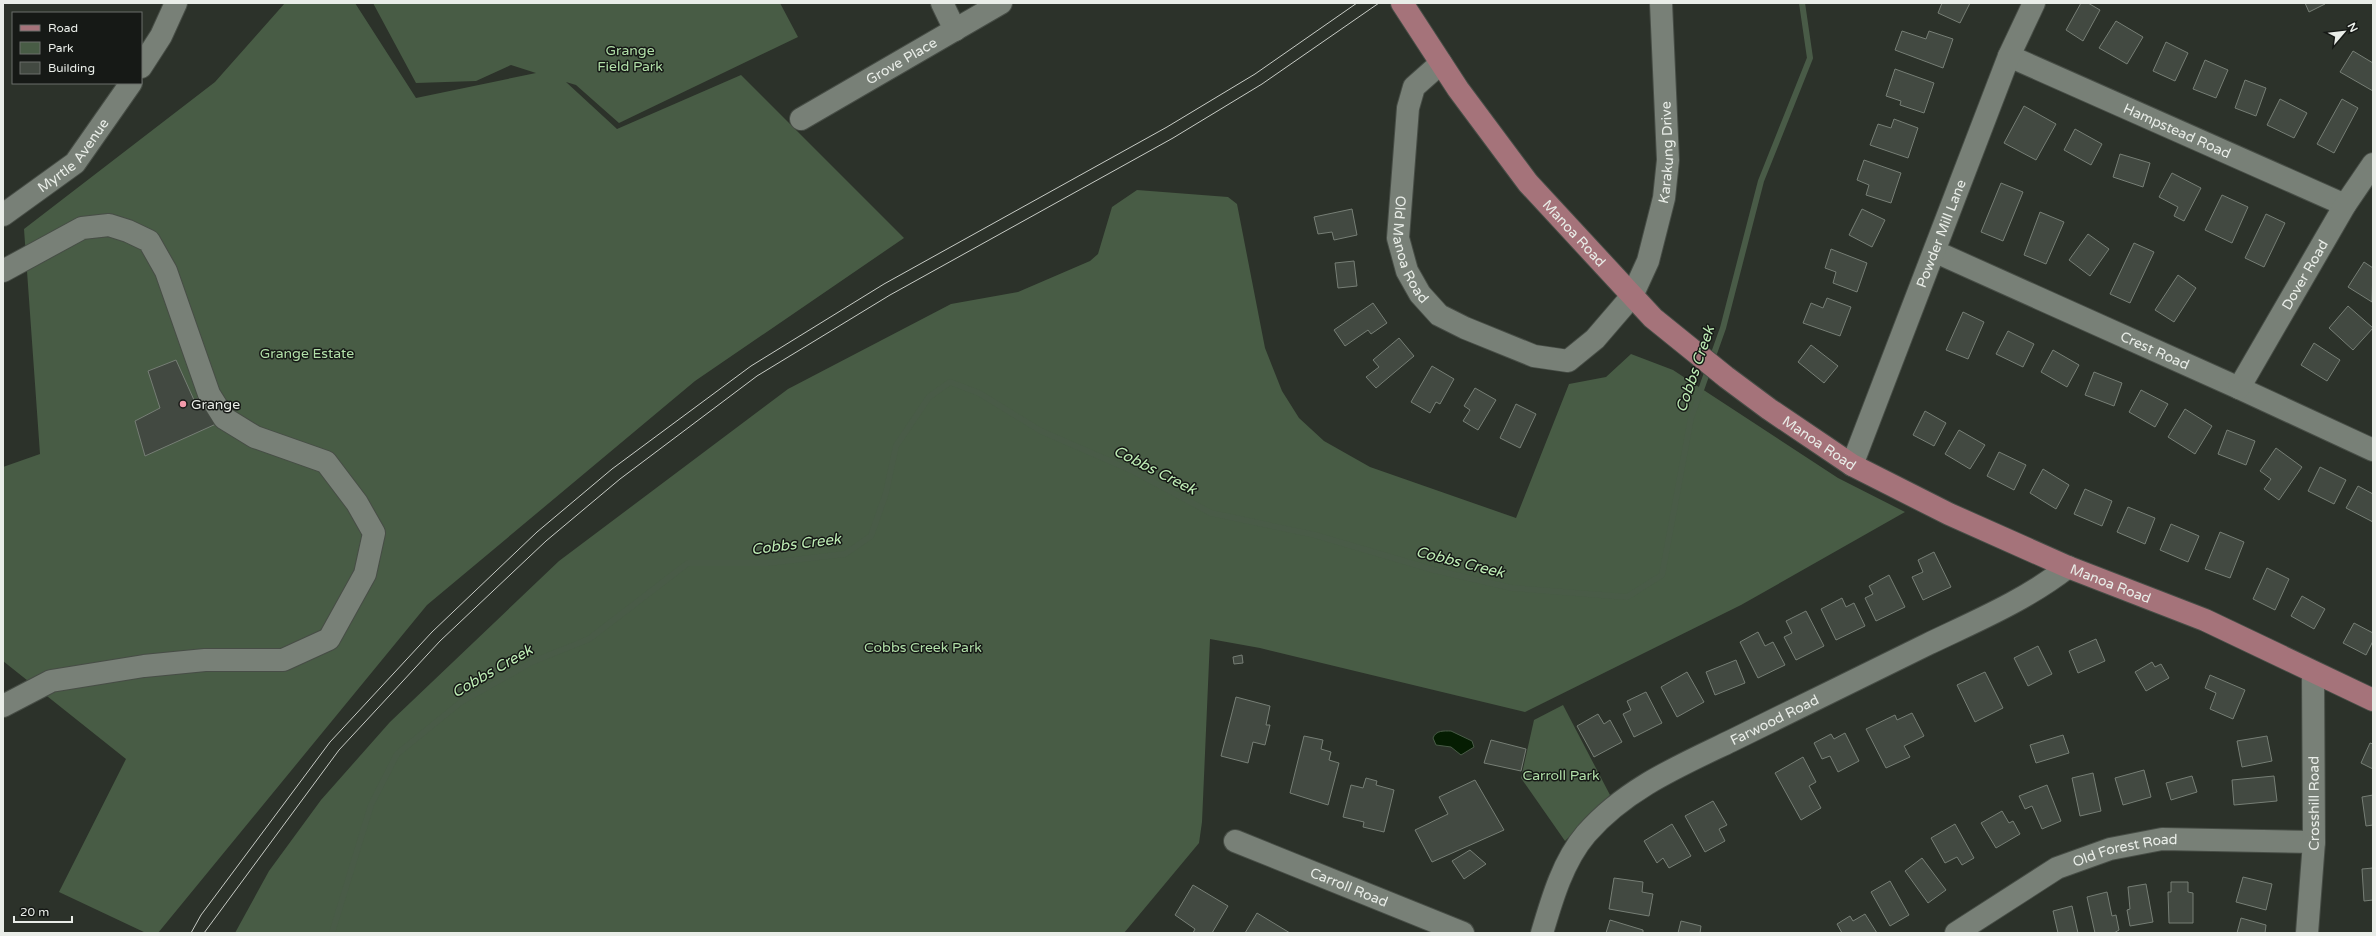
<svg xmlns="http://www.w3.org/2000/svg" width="2376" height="936" font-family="'Varela Round',sans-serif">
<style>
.green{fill:#485c45}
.water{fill:#051d02;stroke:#495b47}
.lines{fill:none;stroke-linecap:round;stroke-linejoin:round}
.stream{stroke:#495b47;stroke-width:6}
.building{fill:#424941;stroke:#767e75}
.minor-casing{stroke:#474d46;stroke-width:24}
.major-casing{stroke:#474d46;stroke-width:24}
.minor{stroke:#788077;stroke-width:22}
.major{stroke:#a5737a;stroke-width:22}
.tram{stroke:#c7cbc5;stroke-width:1}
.poi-dot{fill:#f39aaa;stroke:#161916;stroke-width:1.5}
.labels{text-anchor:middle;stroke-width:3;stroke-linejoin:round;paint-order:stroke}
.park-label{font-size:14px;fill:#b1dfa8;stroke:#161916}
.street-label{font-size:14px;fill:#e9ede8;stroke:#161916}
.poi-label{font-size:14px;fill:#e9ede8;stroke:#161916;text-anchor:start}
.water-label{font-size:15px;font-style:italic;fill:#beedb5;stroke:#161916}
</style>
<rect width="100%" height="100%" fill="#2c322a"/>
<path class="green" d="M285,3H355L416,98L536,73L511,65L476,81L416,83L373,3H780L798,37L619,123L576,85L566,82L617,129L741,75L904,238L695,381L427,605L158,933H146L59,892L126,759L3,661V467L40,454L24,229L215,82Z
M1137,190L1228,197L1237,204L1265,348L1282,391L1299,418L1324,441L1370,467L1516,518L1569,384L1606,377L1631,354L1673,370L1838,478L1905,512L1741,605L1525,712L1260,648L1210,639L1202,822L1199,843L1124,933H235L269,871L321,800L390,722L559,561L788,389L951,304L1018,292L1090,261L1098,254L1112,207Z
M1563,705L1610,795L1565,841L1521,778L1534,720Z"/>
<path class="water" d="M1451,731L1472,741L1474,747L1461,755L1451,747L1436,745L1433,738C1436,730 1444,731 1451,731Z"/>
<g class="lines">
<path class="stream" d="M332,933L371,805L397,754L461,702L532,662L589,639L688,563H768L845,554L871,536L886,493L896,446L929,397L950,382L979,393L1041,431L1133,471L1211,513L1315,535L1434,570L1512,588L1627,597L1662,575L1691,418L1723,328L1761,181L1810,58L1802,3"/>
</g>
<path class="building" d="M1942,3H1970L1960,23L1938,13Z
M2081,3H2088L2100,10L2083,41L2066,30Z
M2305,3H2325V4L2309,12Z
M2116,21L2143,37L2127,64L2099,48Z
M1902,31L1926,39L1929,31L1953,39L1943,68L1895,50Z
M2166,42L2188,53L2175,81L2153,71Z
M2353,51L2373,63V91L2340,72Z
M2205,60L2228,70L2216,98L2193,89Z
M1895,69L1934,83L1924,113L1900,105L1901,101L1886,96Z
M2245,80L2266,88L2256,116L2235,108Z
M2280,99L2307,113L2294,138L2267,125Z
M2342,99L2358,108L2334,153L2317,144Z
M2024,106L2056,124L2036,160L2004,143Z
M1894,119L1918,128L1908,158L1870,145L1878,124L1891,128Z
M2075,129L2102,144L2091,165L2064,150Z
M2120,154L2150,163L2143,187L2113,177Z
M1864,160L1901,173L1891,203L1866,195L1869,185L1857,180Z
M2172,173L2201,188L2184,221L2174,216L2178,207L2159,197Z
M2001,183L2023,192L2003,241L1981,232Z
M2222,195L2248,207L2232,243L2205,230Z
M1352,209L1357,235L1334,240L1332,232L1318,234L1314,217Z
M1862,209L1885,220L1872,247L1849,235Z
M2040,212L2064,222L2046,264L2024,255Z
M2266,214L2285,223L2264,267L2245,258Z
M2088,234L2109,249L2090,276L2069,260Z
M2134,243L2154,252L2130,303L2110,294Z
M1831,249L1867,263L1857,292L1833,283L1836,272L1825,268Z
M1354,261L1357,286L1338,288L1335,263Z
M2364,262L2373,268L2372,302L2348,287Z
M2178,275L2196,288L2174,322L2155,310Z
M1827,298L1851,307L1840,336L1803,323L1811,303L1823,308Z
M1373,303L1387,323L1371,334L1368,330L1345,346L1334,330Z
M2348,306L2373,328L2353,350L2329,328Z
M1963,312L1984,322L1968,359L1946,350Z
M2008,331L2034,344L2023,367L1996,354Z
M1399,338L1414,356L1376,388L1366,377L1379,367L1373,360Z
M2314,343L2340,360L2327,381L2301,365Z
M1811,345L1838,366L1824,383L1798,362Z
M2053,350L2079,365L2067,387L2041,372Z
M176,360L194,400L204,395L216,424L145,456L135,421L160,408L148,371Z
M1432,366L1454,379L1440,404L1436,402L1430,413L1411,402Z
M2094,372L2122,383L2114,406L2085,395Z
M1475,388L1496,400L1478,430L1463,421L1470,410L1464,406Z
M2141,390L2168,404L2155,427L2129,412Z
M1516,404L1536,414L1520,448L1500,438Z
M2185,409L2212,426L2195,454L2168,437Z
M1925,411L1946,423L1934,446L1913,435Z
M1959,430L1985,445L1970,469L1945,454Z
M2227,430L2255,441L2246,465L2218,454Z
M2276,448L2302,467L2279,500L2264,489L2271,479L2260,471Z
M1999,452L2026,465L2014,490L1987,476Z
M2320,467L2346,480L2334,504L2308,491Z
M2043,469L2069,485L2056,509L2030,493Z
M2358,486L2373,494V522L2346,508Z
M2085,489L2112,501L2102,526L2074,514Z
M2128,507L2155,518L2145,544L2117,532Z
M2171,524L2199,536L2188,562L2160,550Z
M2220,532L2244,542L2230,578L2205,569Z
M1934,552L1951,587L1923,600L1912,577L1923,572L1918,560Z
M2267,568L2289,579L2275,610L2253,599Z
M1889,575L1905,607L1876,621L1865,598L1873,594L1869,586Z
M2302,596L2325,609L2314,629L2291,616Z
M1842,598L1846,607L1854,603L1865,626L1836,640L1821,609Z
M1806,611L1824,646L1796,660L1784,637L1792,633L1786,621Z
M2354,623L2373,633V641L2366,655L2343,643Z
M1758,632L1765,646L1773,642L1785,665L1758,678L1740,642Z
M2096,639L2105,661L2078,673L2069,651Z
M2038,646L2052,674L2028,686L2014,658Z
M1242,655L1243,663L1234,664L1233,657Z
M1736,660L1745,683L1715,695L1706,672Z
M2152,662L2155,667L2161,664L2169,678L2146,691L2135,672Z
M1687,672L1704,702L1677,717L1661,687Z
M1985,672L2003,708L1975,722L1957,685Z
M2210,675L2245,690L2233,719L2210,709L2216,693L2205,688Z
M1646,692L1662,723L1634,737L1623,714L1631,710L1627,701Z
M1236,697L1270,706L1266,725H1270L1265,745L1253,742L1248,763L1221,756Z
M1912,713L1924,736L1904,746L1910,757L1886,768L1866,729L1895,715L1897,720Z
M1598,714L1604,724L1610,720L1622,742L1594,757L1577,726Z
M1845,733L1859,761L1838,772L1830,756L1822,759L1814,743L1831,734L1834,739Z
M2063,735L2069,753L2036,763L2030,745Z
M1304,736L1323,740L1321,749L1331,752L1329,760L1339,763L1328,805L1290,793Z
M2267,736L2272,761L2242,767L2237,741Z
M1491,740L1526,749L1521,771L1484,763Z
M2370,743L2373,744V769L2361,763Z
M1803,757L1816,782L1809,786L1821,808L1801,820L1775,773Z
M2144,770L2151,797L2123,805L2115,778Z
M2093,773L2101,811L2080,816L2072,778Z
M2192,776L2197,792L2171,800L2166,783Z
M2274,776L2277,801L2234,805L2232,780Z
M1366,778L1377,781L1376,785L1394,790L1384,832L1363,827L1364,822L1343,817L1351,785L1363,788Z
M1475,780L1504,830L1432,862L1415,830L1448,814L1439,797Z
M2047,785L2061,821L2042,829L2032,806L2025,809L2019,796Z
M2373,795V825L2366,826L2362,797Z
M1713,801L1727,825L1719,829L1725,841L1705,852L1685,816Z
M2002,811L2009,823L2013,821L2020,834L1996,848L1981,823Z
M1672,824L1691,856L1669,868L1663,858L1657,863L1644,841Z
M1955,824L1974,858L1962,865L1957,857L1945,863L1931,838Z
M1470,850L1486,864L1464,879L1452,861Z
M1922,858L1946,890L1928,903L1905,871Z
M2373,868V900L2364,901L2362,869Z
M2243,877L2272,884L2266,910L2236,902Z
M1614,878L1643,882L1642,892L1653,894L1649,916L1609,909Z
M1890,881L1909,915L1890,926L1871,892Z
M2171,882H2188V892L2193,893V923H2169L2168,892H2171Z
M2146,884L2153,922L2130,926L2127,910L2130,909L2128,887Z
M1193,885L1228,906L1212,933H1193L1195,929L1175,915Z
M2107,892L2112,916L2116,915L2119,930L2114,933H2095L2087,897Z
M2072,906L2078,933H2058L2053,911Z
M1257,913L1290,933H1245Z
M1865,914L1877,933H1842L1837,924L1850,916L1853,921Z
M2241,918L2266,925L2265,933H2267H2237Z
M1610,920L1643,930V933H1606Z
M1681,921L1701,926L1700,933H1678Z"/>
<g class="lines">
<g class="minor-casing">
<g id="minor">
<path d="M942,3L955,30"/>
<path id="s1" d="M2009,56L2345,205"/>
<path id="s2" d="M1441,63L1414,87L1408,108L1398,238L1407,271L1420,294L1439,315L1465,328L1534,356L1568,361L1595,339L1632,296L1648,261L1664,198L1668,160L1661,3"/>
<path d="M141,67L161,36L176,3"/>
<path id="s3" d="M801,119L1001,3"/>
<path id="s4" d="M3,215L75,163L131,83"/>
<path id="s5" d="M1936,252L2239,388L2373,450"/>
<path d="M3,271L82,228L109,225L128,231L149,241L166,271L209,394L224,418L255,437L326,462L357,503L374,533L365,574L329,639L283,660H205L144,666L51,681L3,706"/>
<path id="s6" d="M2239,388L2345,205L2373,164"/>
<path id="s7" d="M1852,465L2009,56L2034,3"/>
<path id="s8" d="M1235,841L1463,933"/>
<path id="s9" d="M1542,933C1552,899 1563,861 1586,834C1625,789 1679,766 1731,741C1797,709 1862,676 1928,644C1976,621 2026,600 2068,567"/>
<path id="s10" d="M1956,933L2057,868L2110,849L2162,839L2314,842"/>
<path id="s11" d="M2307,933L2314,842L2313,673"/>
</g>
</g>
<g class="major-casing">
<g id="major">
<path id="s12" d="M1402,3L1458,89L1528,183L1653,318L1726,377L1769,409L1852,465L1949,514L2068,567L2205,620L2373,700"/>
</g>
</g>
<use href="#minor" class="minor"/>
<use href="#major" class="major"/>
<path class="tram" d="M191,933L201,915L330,742L432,632L537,532L612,469L751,366L884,284L1167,127L1255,74L1357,3
M204,933L339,750L440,641L546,541L620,479L757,376L890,295L1173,138L1262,84L1379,3"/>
</g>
<circle class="poi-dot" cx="183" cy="404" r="4"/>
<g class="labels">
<g class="park-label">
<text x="630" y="55">Grange<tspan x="630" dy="16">Field Park</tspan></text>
<text x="307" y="358">Grange Estate</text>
<text x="923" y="652">Cobbs Creek Park</text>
<text x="1561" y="780">Carroll Park</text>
</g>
<g class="street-label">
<text dy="5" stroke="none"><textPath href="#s3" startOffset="116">Grove Place</textPath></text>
<text dy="5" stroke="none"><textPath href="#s1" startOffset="184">Hampstead Road</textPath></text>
<text dy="5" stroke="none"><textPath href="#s2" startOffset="656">Karakung Drive</textPath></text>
<text dy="5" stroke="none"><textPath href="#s4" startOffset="93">Myrtle Avenue</textPath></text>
<text dy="5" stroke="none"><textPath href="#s12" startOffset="288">Manoa Road</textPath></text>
<text dy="5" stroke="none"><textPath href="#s7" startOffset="248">Powder Mill Lane</textPath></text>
<text dy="5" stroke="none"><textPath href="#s2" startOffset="202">Old Manoa Road</textPath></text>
<text dy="5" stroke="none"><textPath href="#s6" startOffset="131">Dover Road</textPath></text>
<text dy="5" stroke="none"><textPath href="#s5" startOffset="240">Crest Road</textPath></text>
<text dy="5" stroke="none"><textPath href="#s12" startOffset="612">Manoa Road</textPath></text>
<text dy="5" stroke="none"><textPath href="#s12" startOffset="936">Manoa Road</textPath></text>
<text dy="5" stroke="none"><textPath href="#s9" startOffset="331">Farwood Road</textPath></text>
<text dy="5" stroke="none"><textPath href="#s11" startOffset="130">Crosshill Road</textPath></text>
<text dy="5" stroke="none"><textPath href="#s10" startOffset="191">Old Forest Road</textPath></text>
<text dy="5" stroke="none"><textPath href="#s8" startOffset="123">Carroll Road</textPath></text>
</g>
<g class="poi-label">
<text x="191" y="409">Grange</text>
</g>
<g class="water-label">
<text transform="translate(1695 369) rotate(-71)" y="5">Cobbs Creek</text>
<text transform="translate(1155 470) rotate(27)" y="5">Cobbs Creek</text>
<text transform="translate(796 544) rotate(-7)" y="5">Cobbs Creek</text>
<text transform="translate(1460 562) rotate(14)" y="5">Cobbs Creek</text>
<text transform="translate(492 671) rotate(-30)" y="5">Cobbs Creek</text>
</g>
</g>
<rect width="2376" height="936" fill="none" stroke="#e9ede8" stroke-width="8"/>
<rect x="12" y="12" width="130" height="72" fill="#161916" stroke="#6a6e6a"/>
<rect x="20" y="25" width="20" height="6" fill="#a5737a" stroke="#6a6e6a"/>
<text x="48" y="32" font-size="12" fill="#e9ede8">Road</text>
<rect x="20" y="42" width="20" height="12" fill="#485c45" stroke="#6a6e6a"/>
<text x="48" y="52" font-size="12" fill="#e9ede8">Park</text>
<rect x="20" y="62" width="20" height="12" fill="#424941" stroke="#6a6e6a"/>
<text x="48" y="72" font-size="12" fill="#e9ede8">Building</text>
<g transform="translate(2344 32) rotate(62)" stroke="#161916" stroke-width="3" paint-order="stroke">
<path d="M0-3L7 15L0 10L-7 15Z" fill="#e9ede8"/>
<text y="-6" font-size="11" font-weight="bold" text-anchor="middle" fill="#e9ede8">N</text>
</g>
<path d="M14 916v6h58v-6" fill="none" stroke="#e9ede8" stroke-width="2"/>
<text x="20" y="916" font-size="12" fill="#e9ede8" stroke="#161916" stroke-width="3" paint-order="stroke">20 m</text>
</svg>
